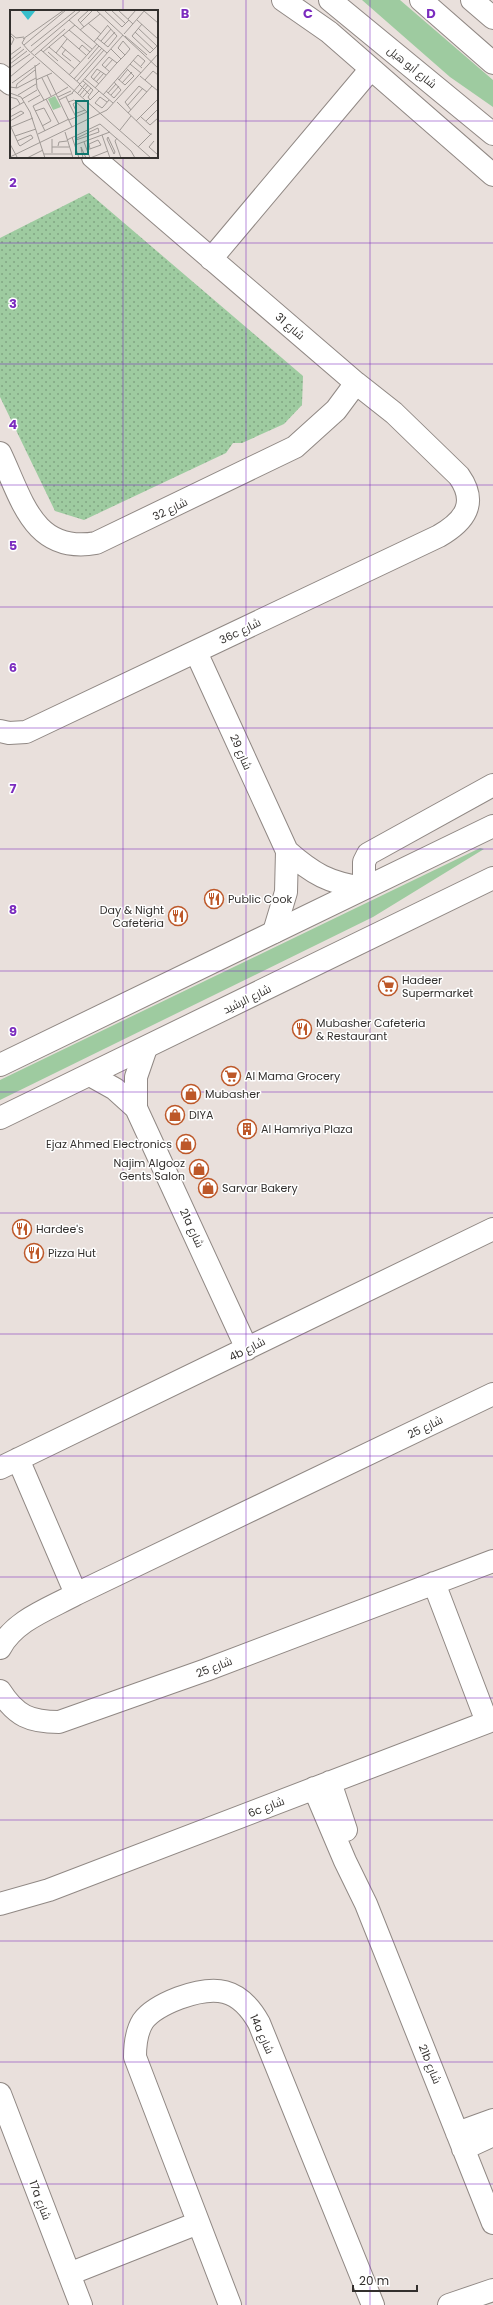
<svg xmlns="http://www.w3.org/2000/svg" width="493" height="2305" font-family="Poppins,Cairo,sans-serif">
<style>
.green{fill:#9ecba0}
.park{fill:url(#park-dots)}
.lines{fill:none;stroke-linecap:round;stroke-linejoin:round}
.minor-casing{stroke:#908884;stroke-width:24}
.secondary-casing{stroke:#908884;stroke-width:24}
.minor{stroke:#fff;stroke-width:22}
.secondary{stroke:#fff;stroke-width:22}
.grid{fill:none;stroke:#7b2cbf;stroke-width:1;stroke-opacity:0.55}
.labels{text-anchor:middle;stroke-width:3;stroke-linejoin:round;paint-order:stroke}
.street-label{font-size:11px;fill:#33302e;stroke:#fff}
.poi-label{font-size:11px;fill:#33302e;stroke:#fff;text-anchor:start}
.inset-road{fill:none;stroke:#a09a96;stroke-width:1}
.view{fill:#0f766e;fill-opacity:0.15;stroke:#0f766e;stroke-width:2}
.inset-edge{fill:none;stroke:#33302e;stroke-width:2}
.grid-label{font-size:13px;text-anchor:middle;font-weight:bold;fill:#7b2cbf;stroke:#fff;stroke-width:3;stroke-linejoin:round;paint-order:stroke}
</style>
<defs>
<pattern id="park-dots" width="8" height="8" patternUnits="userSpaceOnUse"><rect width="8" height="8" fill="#9ecba0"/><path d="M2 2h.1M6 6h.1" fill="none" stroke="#81a583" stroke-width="1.8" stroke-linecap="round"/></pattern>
</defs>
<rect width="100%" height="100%" fill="#e9e0dc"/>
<path class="green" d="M362,0H400L493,80V107L450,77Z
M480,848L484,849L373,917L0,1100V1080Z"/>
<path class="park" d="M89,193L303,376L302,405L284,424L242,443H233L226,453L84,520L55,511L0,397V238Z"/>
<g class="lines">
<g class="minor-casing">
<path id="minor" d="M283,0L329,32L493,175
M472,0L493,18
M0,75L11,84
M211,259L370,70
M0,453C22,499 33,554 96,543L295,447L336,410L356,383
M196,652L287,851L286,892L274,932
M0,731L9,733L26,732L439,536C465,521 478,503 459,476L394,413L356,383L93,157
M287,851C313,874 329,883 364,888V862L368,854L493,785
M90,1075L115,1089L136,1108L247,1349
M136,1108V1077L146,1048
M18,1459L76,1594
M0,1468L493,1229
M434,1583L487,1722
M0,1648C15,1620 49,1609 76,1594L493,1394
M0,1691C16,1716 30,1722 59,1722L206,1670L493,1561
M330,1782L346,1830
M314,1788L345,1861L366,1904L493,2223
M0,1904L49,1890L493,1720
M0,2094L81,2305
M457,2133L493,2120
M463,2149L493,2135
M69,2274L198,2223
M230,2305L135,2057C135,2045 136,2032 143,2021C151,2010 166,2003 179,1998C215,1985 239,1987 259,2023L373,2305
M449,2305L493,2290"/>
</g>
<g class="secondary-casing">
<path id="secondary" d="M330,0L493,134
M421,0L493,63
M0,1065L493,826
M0,1118L493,878"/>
</g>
<use href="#minor" class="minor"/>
<use href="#secondary" class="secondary"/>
</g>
<path class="grid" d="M123,0V11M246,0V2305M370,0V2305M0,121H11M157,121H493M123,157V2305M0,243H493M0,364H493M0,485H493M0,607H493M0,728H493M0,849H493M0,971H493M0,1092H493M0,1213H493M0,1334H493M0,1456H493M0,1577H493M0,1698H493M0,1820H493M0,1941H493M0,2062H493M0,2184H493"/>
<defs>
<g id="restaurant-ring" transform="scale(1)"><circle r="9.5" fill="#fff" stroke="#bd5829" stroke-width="1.5"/><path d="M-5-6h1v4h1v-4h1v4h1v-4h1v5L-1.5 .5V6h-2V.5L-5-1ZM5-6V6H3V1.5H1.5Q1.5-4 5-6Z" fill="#bd5829"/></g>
<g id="supermarket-ring" transform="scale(1)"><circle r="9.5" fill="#fff" stroke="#bd5829" stroke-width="1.5"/><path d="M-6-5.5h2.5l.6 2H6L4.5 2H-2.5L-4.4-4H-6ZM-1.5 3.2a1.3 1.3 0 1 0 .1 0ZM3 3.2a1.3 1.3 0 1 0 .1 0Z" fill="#bd5829"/></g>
<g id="shop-ring" transform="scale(1)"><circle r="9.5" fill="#fff" stroke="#bd5829" stroke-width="1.5"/><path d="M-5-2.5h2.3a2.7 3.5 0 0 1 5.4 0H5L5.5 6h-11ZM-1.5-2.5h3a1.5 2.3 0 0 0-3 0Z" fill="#bd5829"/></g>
<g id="building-ring" transform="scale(1)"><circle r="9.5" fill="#fff" stroke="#bd5829" stroke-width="1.5"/><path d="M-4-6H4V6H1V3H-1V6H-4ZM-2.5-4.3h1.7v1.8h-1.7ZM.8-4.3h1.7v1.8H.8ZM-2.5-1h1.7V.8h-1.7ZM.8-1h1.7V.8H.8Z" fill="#bd5829"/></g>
</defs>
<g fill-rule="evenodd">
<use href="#restaurant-ring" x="214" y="899"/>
<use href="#restaurant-ring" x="178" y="916"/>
<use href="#supermarket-ring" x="388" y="986"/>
<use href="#restaurant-ring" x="302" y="1029"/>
<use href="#supermarket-ring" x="231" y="1076"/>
<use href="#shop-ring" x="191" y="1094"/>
<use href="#shop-ring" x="175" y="1115"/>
<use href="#building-ring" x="247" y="1129"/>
<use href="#shop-ring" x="186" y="1144"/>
<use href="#shop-ring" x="199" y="1169"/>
<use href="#shop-ring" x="208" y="1188"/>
<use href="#restaurant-ring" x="22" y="1229"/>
<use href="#restaurant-ring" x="34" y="1253"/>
</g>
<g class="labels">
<g class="street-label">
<text transform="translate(412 67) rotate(39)" y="4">شارع أبو هيل</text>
<text transform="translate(290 326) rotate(41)" y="4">شارع 31</text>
<text transform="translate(170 509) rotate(-26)" y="4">شارع 32</text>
<text transform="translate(240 631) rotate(-26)" y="4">36c شارع</text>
<text transform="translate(241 752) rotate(66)" y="4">شارع 29</text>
<text transform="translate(247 999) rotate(-26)" y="4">شارع الرشيد</text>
<text transform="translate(192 1228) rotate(65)" y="4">21a شارع</text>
<text transform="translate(247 1349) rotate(-27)" y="4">4b شارع</text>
<text transform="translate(425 1427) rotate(-26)" y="4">شارع 25</text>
<text transform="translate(214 1667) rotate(-21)" y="4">شارع 25</text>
<text transform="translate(266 1807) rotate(-21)" y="4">6c شارع</text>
<text transform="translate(262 2034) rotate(66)" y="4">14a شارع</text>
<text transform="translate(430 2064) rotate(68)" y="4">21b شارع</text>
<text transform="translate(40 2200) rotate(69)" y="4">17a شارع</text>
</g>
<g class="poi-label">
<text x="228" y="903">Public Cook</text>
<text x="164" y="914" text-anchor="end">Day &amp; Night<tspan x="164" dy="13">Cafeteria</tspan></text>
<text x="402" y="984">Hadeer<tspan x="402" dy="13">Supermarket</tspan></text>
<text x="316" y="1027">Mubasher Cafeteria<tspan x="316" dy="13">&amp; Restaurant</tspan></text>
<text x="245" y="1080">Al Mama Grocery</text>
<text x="205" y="1098">Mubasher</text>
<text x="189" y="1119">DIYA</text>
<text x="261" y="1133">Al Hamriya Plaza</text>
<text x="172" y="1148" text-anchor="end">Ejaz Ahmed Electronics</text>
<text x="185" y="1167" text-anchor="end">Najim Algooz<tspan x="185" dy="13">Gents Salon</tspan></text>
<text x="222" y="1192">Sarvar Bakery</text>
<text x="36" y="1233">Hardee's</text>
<text x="48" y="1257">Pizza Hut</text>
</g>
</g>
<g transform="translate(10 10)">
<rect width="148" height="148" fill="#e9e0dc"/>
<path d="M45,86L51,97L43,100L38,89Z" fill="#9ecba0"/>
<path d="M10,0H26L18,10Z" fill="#36bfcb"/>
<path class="inset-road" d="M86,0L148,58M94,0L112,17L119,10M101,0L116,14M108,0L123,14M134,1L148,13M118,9L126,0M59,10L97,43M127,10L148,29M70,13L83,0M78,13L91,24M132,14L122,26L140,43L148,35M74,17L68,10L79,0M128,18L147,36M59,20L82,39M70,20L90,4M125,22L144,40M0,23L6,28L14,27M114,24L135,0M0,25L4,29L1,35M53,25L76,45M115,26L137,45M15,28L12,33L18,40L141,148M87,28L98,37L107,26L98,16M13,29L54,0M91,31L101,19M84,32L98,15M94,34L105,22M14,35L56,0M21,36L65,1M51,36L70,52M39,37L65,59M56,39L52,44L61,51M69,39L72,35L80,42M101,39L111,49M31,40L55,19M21,42L71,0M33,42L65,15M38,42L48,51M46,43L57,29M0,45L11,37M25,45L31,40L70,74M78,49L89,36M0,50L14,39M123,50L132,58M0,54L17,41M120,54L131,63M25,55L27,78L34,90M0,58L20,44M95,58L103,49M100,62L92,55L99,47L107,53M37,65L62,117M59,65L87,34M130,66L148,81M0,67L24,47M32,68L41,86M107,68L115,75L124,66L116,58M64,69L92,38M75,69L103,93M26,70L42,63M83,70L91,61M109,70L118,59M135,70L143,61L148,65M67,71L94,40M73,71L83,80L78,87L80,90L89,81M86,72L94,63M2,73L30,53M112,73L122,62M89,74L81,67L87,59L96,65M70,75L79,84M0,77L7,78L26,68M6,78L7,74L25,60M85,78L106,54L115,45L120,39L113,31L108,38L115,45M96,81L104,88L111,80L104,72M0,83L11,87L20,102L35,148M62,83L113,25M68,83L76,73M98,83L106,74M46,84L58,77M8,85L26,74M70,85L78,75M93,85L128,45L135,51L131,56M101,85L109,76M0,87L7,89L10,94M48,87L61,81M56,87L66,107M73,87L81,78M12,89L27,80M36,89L49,114M49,90L63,83M18,92L30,85M58,92L64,90L77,102L59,110M66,92L63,94L67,103L75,100M97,92L90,87L85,93L92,98L93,97L99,90M107,92L141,125V123M117,96L133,78M0,100L14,92M121,100L115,92L129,76L137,82M25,101L34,98L41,111L32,116M118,103L142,76M0,107L11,101L14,103L0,111M131,107L140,115L148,108M126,111L148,89M136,111L148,99M1,117L9,135L10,136L23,128L21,125L7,131M1,117L23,108M88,118L89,122L66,130L67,128ZM110,120L121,106M35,121L23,96L46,84M55,122L63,148M28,124L59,109M92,125L100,148M5,126L26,119M62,127L69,148M98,127L105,142L104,144L97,129ZM107,128L105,131L111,148M42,129V143M57,130L90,114L121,141L125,148M144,131L139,137L148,145M74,132L80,148M0,134L7,147M65,135L100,122M48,136L49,132L57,131M42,137H59M128,137L140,125M80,139L79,134L88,130L91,135M77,140L91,135M34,144H62M0,147L97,100L148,44M17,148L33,140M73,148L71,137L76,148M80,148L98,141"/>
<path class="view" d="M66,91H78V144H66Z"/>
<rect width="148" height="148" class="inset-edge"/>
</g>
<g class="grid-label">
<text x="185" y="18">B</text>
<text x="308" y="18">C</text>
<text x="431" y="18">D</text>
<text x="13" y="187">2</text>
<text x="13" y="308">3</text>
<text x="13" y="429">4</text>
<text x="13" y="550">5</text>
<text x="13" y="672">6</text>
<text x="13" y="793">7</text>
<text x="13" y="914">8</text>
<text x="13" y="1036">9</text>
</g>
<path d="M353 2285v6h64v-6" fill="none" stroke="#33302e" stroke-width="2"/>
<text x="359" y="2285" font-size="12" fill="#33302e" stroke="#ffffff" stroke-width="3" paint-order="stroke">20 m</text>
</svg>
